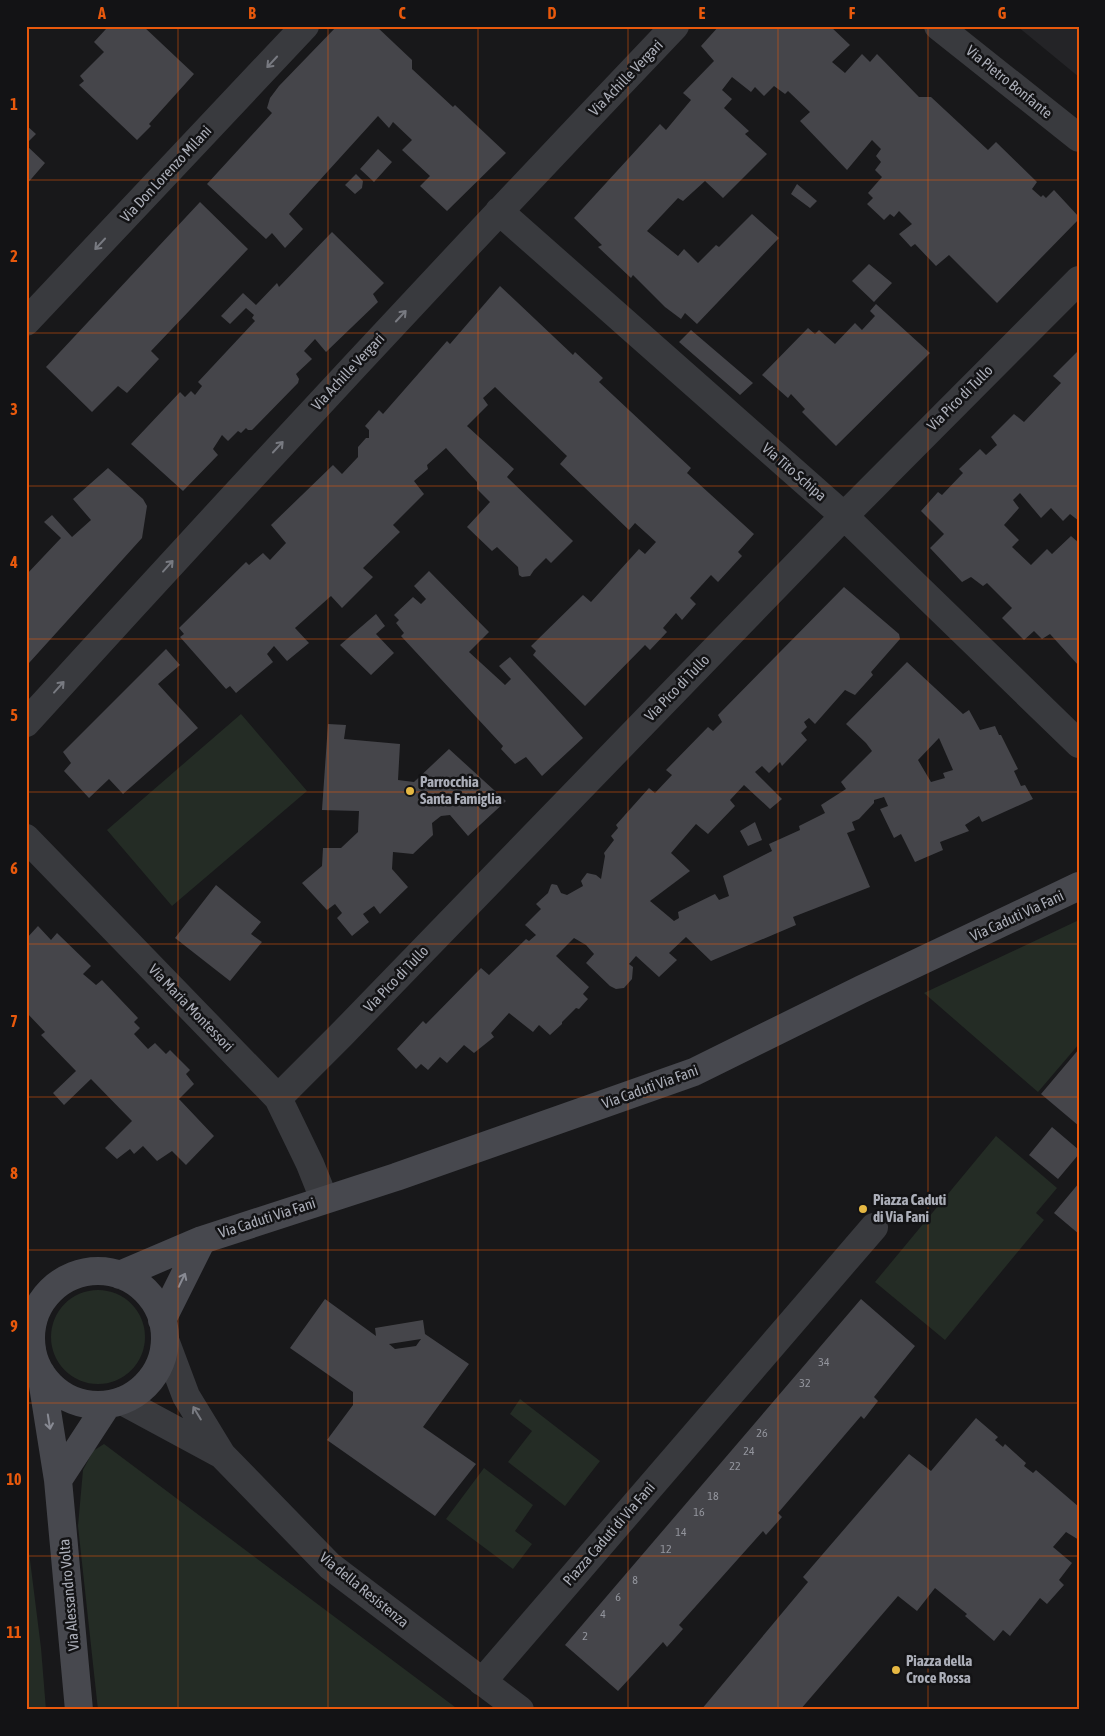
<svg xmlns="http://www.w3.org/2000/svg" width="1105" height="1736" font-family="'Asap Condensed',sans-serif">
<style>
.built{fill:#242427}
.green{fill:#242c25}
.building{fill:#45454a;fill-rule:evenodd}
.lines{fill:none;stroke-linecap:round;stroke-linejoin:round}
.street{stroke:#393a3e;stroke-width:28}
.secondary{stroke:#47484e;stroke-width:28}
.oneway{stroke:#787a81}
.oneway2{stroke:#888a93}
.grid{fill:none;stroke:#e8590c;stroke-width:1;stroke-opacity:0.55}
.poi-dot{fill:#e6b843;stroke:#131315;stroke-width:2}
.labels{text-anchor:middle;stroke-width:5;stroke-linejoin:round;paint-order:stroke}
.number-label{font-size:12px;fill:#92949c}
.street-label{font-size:15px;fill:#abaeb8;stroke:#131315}
.poi-label{font-size:15px;font-weight:bold;fill:#abaeb8;stroke:#131315;text-anchor:start}
.neatline{fill:none;stroke:#e8590c;stroke-width:2}
.grid-label{font-size:16px;text-anchor:middle;font-weight:bold;fill:#e8590c}
</style>
<rect width="100%" height="100%" fill="#18181a"/>
<path class="built" d="M1017,26H1079V77Z"/>
<path class="green" d="M241,714L307,791L172,906L107,830Z
M1079,920V1044L1038,1092L924,993Z
M996,1136L1057,1188L1036,1213L1044,1220L945,1340L875,1282Z
M51 1337a47 47 0 1 1 94 0a47 47 0 1 1-94 0Z
M520,1399L600,1461L565,1506L508,1462L532,1431L510,1414Z
M104,1444L459,1710H98L78,1526L83,1470L93,1451Z
M484,1468L533,1505L515,1531L532,1544L513,1569L446,1519Z
M26,1528L41,1648L46,1710H26Z"/>
<path class="building" d="M103,26H143L194,74L149,124L151,126L137,140L79,85L84,81L80,76L104,52L94,42L106,29Z
M337,26H376L412,60V69L453,107L455,105L506,153L447,211L420,186L430,176L402,150L412,140L393,122L389,128L378,116L289,214L303,229L285,248L272,233L266,239L207,184L272,113L267,108L270,98L279,86Z
M719,26H830L850,45L832,62L845,73L862,54L870,62L877,54L919,97H931L988,150L996,142L1037,182L1032,189L1041,197L1043,195L1046,198L1054,190L1079,217V219L997,303L949,255L936,266L915,244L911,247L899,234L912,224L899,211L894,217L890,214L884,220L867,204L873,198L868,193L882,177L875,170L881,162L876,156L881,149L872,140L847,170L800,121L810,112L788,91L785,94L774,86L764,96L755,87L751,92L732,77L722,90L732,99L724,108L749,131L745,134L767,154L723,198L705,181L683,201L678,198L647,231L678,256L684,249L698,263L716,245L719,247L752,214L779,238L697,324L685,313L681,319L665,307L633,275L631,278L598,247L602,245L574,218L660,124L666,130L691,100L683,93L714,61L701,46Z
M26,125L36,134L26,144Z
M26,145L45,163L26,185Z
M378,149L392,162L374,182L360,169Z
M356,174L363,181L362,188L355,194L345,185Z
M797,184L817,201L810,208L791,194Z
M200,202L248,249L151,351L159,359L127,393L118,386L92,412L46,367Z
M332,232L384,283L373,294L378,302L326,352L315,339L304,351L312,359L296,374L299,379L298,383L252,430H248L246,428L241,433L238,431L228,441L222,435L213,449L218,455L183,491L131,444L180,392L185,397L191,391L195,395L202,386L198,382L255,321L252,318L254,315L246,308L230,324L221,316L243,293L256,305L277,283L279,287Z
M869,264L892,283L874,302L852,281Z
M500,286L573,355L575,352L603,378L599,382L691,468L687,473L754,534L738,552L742,556L718,582L711,575L690,598L696,604L682,620L676,613L663,628L667,632L650,650L645,645L585,706L533,655L536,651L531,646L583,595L591,602L639,549L645,554L656,542L635,523L629,530L560,464L567,456L495,387L483,398L488,405L467,426L514,469L507,477L573,541L551,563L546,558L534,570L530,576L522,577L519,575L518,567L497,547L492,551L467,527L490,502L477,489V482L446,448L427,465L428,469L414,481L424,494L393,525L400,532L363,568L373,577L342,608L331,596L295,628L309,643L287,661L274,646L267,654L273,662L236,693L230,686L226,689L180,637L184,634L179,628L246,562L249,565L263,553L270,560L286,543L271,525L333,465L342,474L358,457V447L366,438H369V430L365,426L379,410L383,414L447,341L450,344Z
M876,304L930,353L836,446L802,412L805,409L791,394L788,398L762,375L808,328L815,334L819,330L835,344L855,323L862,330L875,316L870,311Z
M691,330L753,383L740,395L679,342Z
M1079,350V521L1070,514L1063,521L1051,508L1041,518L1020,493L1013,500L1019,508L1004,525L1019,540L1012,547L1031,565L1047,549L1052,554L1071,536L1079,543V666L1050,634L1042,639L1034,631L1024,640L1002,618L1012,608L987,583L983,586L971,577L962,582L930,548L944,534L921,511L938,492L942,495L963,473L959,469L980,449L986,455L997,445L991,437L1014,414L1024,422L1061,383L1053,376Z
M108,468L143,499L147,506L142,538L29,663L27,660L26,662V575L61,538L44,522L52,515L72,537L91,520L73,499Z
M429,571L489,632L469,652L505,685L511,679L499,666L510,657L583,738L542,776L526,757L515,764L501,749L503,746L401,636L404,633L396,623L399,620L394,615L413,597L421,604L426,599L414,586Z
M844,587L899,634L900,639L871,672L873,675L855,695L845,690L815,724L809,718L804,722L807,727L801,733L807,740L782,766L780,762L769,773L762,766L755,772L782,799L770,809L744,785L730,800L735,806L708,834L696,824L671,853L690,871L650,901L674,921L679,918L678,912L715,894L719,900L729,896L723,876L772,851L769,844L800,830L799,826L825,813L821,805L846,789L841,782L872,751L866,743L846,724L907,662L963,714L969,710L980,730L995,726L999,735H1001L1018,769L1014,771L1021,786L1025,785L1033,799L982,822L979,816L965,825L969,831L940,842L943,850L915,862L901,834L894,838L880,809L888,806L884,797L874,800V803L859,819L852,822L855,830L847,833L870,887L793,917L796,925L711,961L686,937L669,953L677,960L659,977L636,956L629,964L633,967L632,979L624,988L616,989L610,986L586,963L594,954L586,945L574,938L556,956L589,987L583,994L588,999L579,1009L576,1008L562,1022V1024L550,1035L539,1025L533,1032L509,1013L491,1033L494,1037L474,1053L464,1045L447,1063L440,1057L428,1070L421,1064L416,1069L397,1049L423,1021L426,1024L481,968L489,975L526,939L529,941L536,935L525,925L541,909L536,904L548,893L551,885L552,884L557,885L561,893L567,895L583,886L581,881L587,873L596,875L601,879L605,856L604,853L614,840L611,836L618,828L616,825L649,788L655,793L672,775L666,770L708,727L713,731L722,722L718,715ZM939,738L953,770L943,773L945,778L931,782L918,760Z
M376,614L385,626L376,634L394,653L371,675L340,645Z
M166,649L180,665L158,684L198,728L123,794L109,779L89,798L64,771L71,763L63,752Z
M328,724L346,725L344,739L400,744L398,780L414,782L449,749L506,801L468,836L450,815L441,816L432,823L433,835L413,854L393,852L392,869L408,887L380,914L374,906L363,914L369,922L352,936L337,918L342,913L335,904L327,910L302,883L322,866L323,848H341L358,832L359,811L322,810Z
M755,822L762,840L748,846L740,831Z
M216,885L261,922L251,934L262,942L230,981L175,938Z
M38,926L51,940L57,933L91,966L83,974L96,985L102,980L138,1018L134,1022L140,1028L134,1034L148,1049L155,1043L166,1054L170,1050L190,1070L186,1074L194,1084L179,1099L214,1136L186,1165L172,1151L157,1161L143,1146L134,1154L130,1149L117,1159L105,1148L132,1121L91,1079L64,1105L53,1093L76,1071L41,1035L45,1032L26,1012V939Z
M1079,1049V1126L1041,1094Z
M1052,1127L1079,1150V1154L1058,1179L1029,1155Z
M1079,1183V1234L1054,1213Z
M325,1299L376,1336L375,1328L423,1320L425,1334L469,1364L423,1427L476,1464L435,1516L327,1440L353,1405V1392L290,1348ZM421,1339L416,1346L395,1349L389,1344Z
M861,1299L915,1346L874,1397L878,1401L864,1419L861,1416L778,1513L782,1517L766,1535L763,1531L679,1625L683,1629L667,1647L663,1642L618,1691L565,1645Z
M976,1418L998,1437L995,1440L1003,1447L1005,1444L1026,1463L1024,1466L1033,1473L1036,1470L1079,1507V1540L1066,1532L1053,1547L1072,1563L1059,1580L1064,1585L1047,1604L1040,1598L1010,1636L1003,1630L994,1641L965,1616L967,1614L935,1588L917,1611L898,1596L800,1710H701L808,1582L803,1577L909,1454L931,1471Z"/>
<g class="lines">
<path class="street" d="M938,26L1079,138
M499,211L844,516L1079,744
M26,322L305,26
M26,723C240,488 456,256 675,26
M26,838L278,1098L310,1164L324,1199
M278,1098L341,1035L844,516L1079,280
M165,1340L186,1396L222,1455L330,1566L520,1710
M26,1344L32,1351
M122,1401L222,1455
M482,1682L874,1227"/>
<path class="secondary" d="M31 1338a67 67 0 1 1 134 0a67 67 0 1 1-134 0Z
M120,1275L202,1240L396,1177L694,1072L862,989L1079,886
M162,1320L202,1240
M41,1373L58,1480L79,1710
M58,1480L107,1405"/>
</g>
<defs><path id="oneway-shaft" d="M-6 0H5M1.5-3L5.5 0L1.5 3" fill="none" stroke-width="1.6" stroke-linecap="round" stroke-linejoin="round" transform="scale(1.25)"/></defs>
<g class="oneway">
<use href="#oneway-shaft" transform="translate(272 62) rotate(133)"/>
<use href="#oneway-shaft" transform="translate(100 244) rotate(133)"/>
<use href="#oneway-shaft" transform="translate(401 316) rotate(-47)"/>
<use href="#oneway-shaft" transform="translate(278 447) rotate(-47)"/>
<use href="#oneway-shaft" transform="translate(168 566) rotate(-48)"/>
<use href="#oneway-shaft" transform="translate(59 687) rotate(-48)"/>
<use href="#oneway-shaft" transform="translate(197 1413) rotate(-121)"/>
</g>
<g class="oneway2">
<use href="#oneway-shaft" transform="translate(182 1280) rotate(-64)"/>
<use href="#oneway-shaft" transform="translate(49 1422) rotate(81)"/>
</g>
<path class="grid" d="M178,26V1710M328,26V1710M478,26V1710M628,26V1710M778,26V1710M928,26V1710M26,180H1079M26,333H1079M26,486H1079M26,639H1079M26,792H1079M26,944H1079M26,1097H1079M26,1250H1079M26,1403H1079M26,1556H1079"/>
<g class="poi-dot">
<circle cx="410" cy="791" r="5"/>
<circle cx="863" cy="1209" r="5"/>
<circle cx="896" cy="1670" r="5"/>
</g>
<g class="labels">
<g class="number-label">
<text x="824" y="1366">34</text>
<text x="805" y="1387">32</text>
<text x="762" y="1437">26</text>
<text x="749" y="1455">24</text>
<text x="735" y="1470">22</text>
<text x="713" y="1500">18</text>
<text x="699" y="1516">16</text>
<text x="681" y="1536">14</text>
<text x="666" y="1553">12</text>
<text x="635" y="1584">8</text>
<text x="618" y="1601">6</text>
<text x="603" y="1618">4</text>
<text x="585" y="1640">2</text>
</g>
<g class="street-label">
<text transform="translate(626 78) rotate(-46)" y="5">Via Achille Vergari</text>
<text transform="translate(1009 82) rotate(39)" y="5">Via Pietro Bonfante</text>
<text transform="translate(166 174) rotate(-47)" y="5">Via Don Lorenzo Milani</text>
<text transform="translate(348 372) rotate(-47)" y="5">Via Achille Vergari</text>
<text transform="translate(960 398) rotate(-45)" y="5">Via Pico di Tullo</text>
<text transform="translate(794 472) rotate(41)" y="5">Via Tito Schipa</text>
<text transform="translate(677 688) rotate(-46)" y="5">Via Pico di Tullo</text>
<text transform="translate(1017 916) rotate(-25)" y="5">Via Caduti Via Fani</text>
<text transform="translate(396 979) rotate(-46)" y="5">Via Pico di Tullo</text>
<text transform="translate(191 1008) rotate(46)" y="5">Via Maria Montessori</text>
<text transform="translate(650 1087) rotate(-20)" y="5">Via Caduti Via Fani</text>
<text transform="translate(267 1218) rotate(-18)" y="5">Via Caduti Via Fani</text>
<text transform="translate(609 1534) rotate(-49)" y="5">Piazza Caduti di Via Fani</text>
<text transform="translate(364 1590) rotate(39)" y="5">Via della Resistenza</text>
<text transform="translate(69 1595) rotate(-95)" y="5">Via Alessandro Volta</text>
</g>
<g class="poi-label">
<text x="420" y="787">Parrocchia<tspan x="420" dy="17">Santa Famiglia</tspan></text>
<text x="873" y="1205">Piazza Caduti<tspan x="873" dy="17">di Via Fani</tspan></text>
<text x="906" y="1666">Piazza della<tspan x="906" dy="17">Croce Rossa</tspan></text>
</g>
</g>
<rect width="1105" height="1736" fill="none" stroke="#131315" stroke-width="55"/>
<rect x="28" y="28" width="1050" height="1680" class="neatline"/>
<g class="grid-label">
<text x="102" y="19">A</text>
<text x="252" y="19">B</text>
<text x="402" y="19">C</text>
<text x="552" y="19">D</text>
<text x="702" y="19">E</text>
<text x="852" y="19">F</text>
<text x="1002" y="19">G</text>
<text x="14" y="110">1</text>
<text x="14" y="262">2</text>
<text x="14" y="415">3</text>
<text x="14" y="568">4</text>
<text x="14" y="721">5</text>
<text x="14" y="874">6</text>
<text x="14" y="1027">7</text>
<text x="14" y="1179">8</text>
<text x="14" y="1332">9</text>
<text x="14" y="1485">10</text>
<text x="14" y="1638">11</text>
</g>
</svg>
